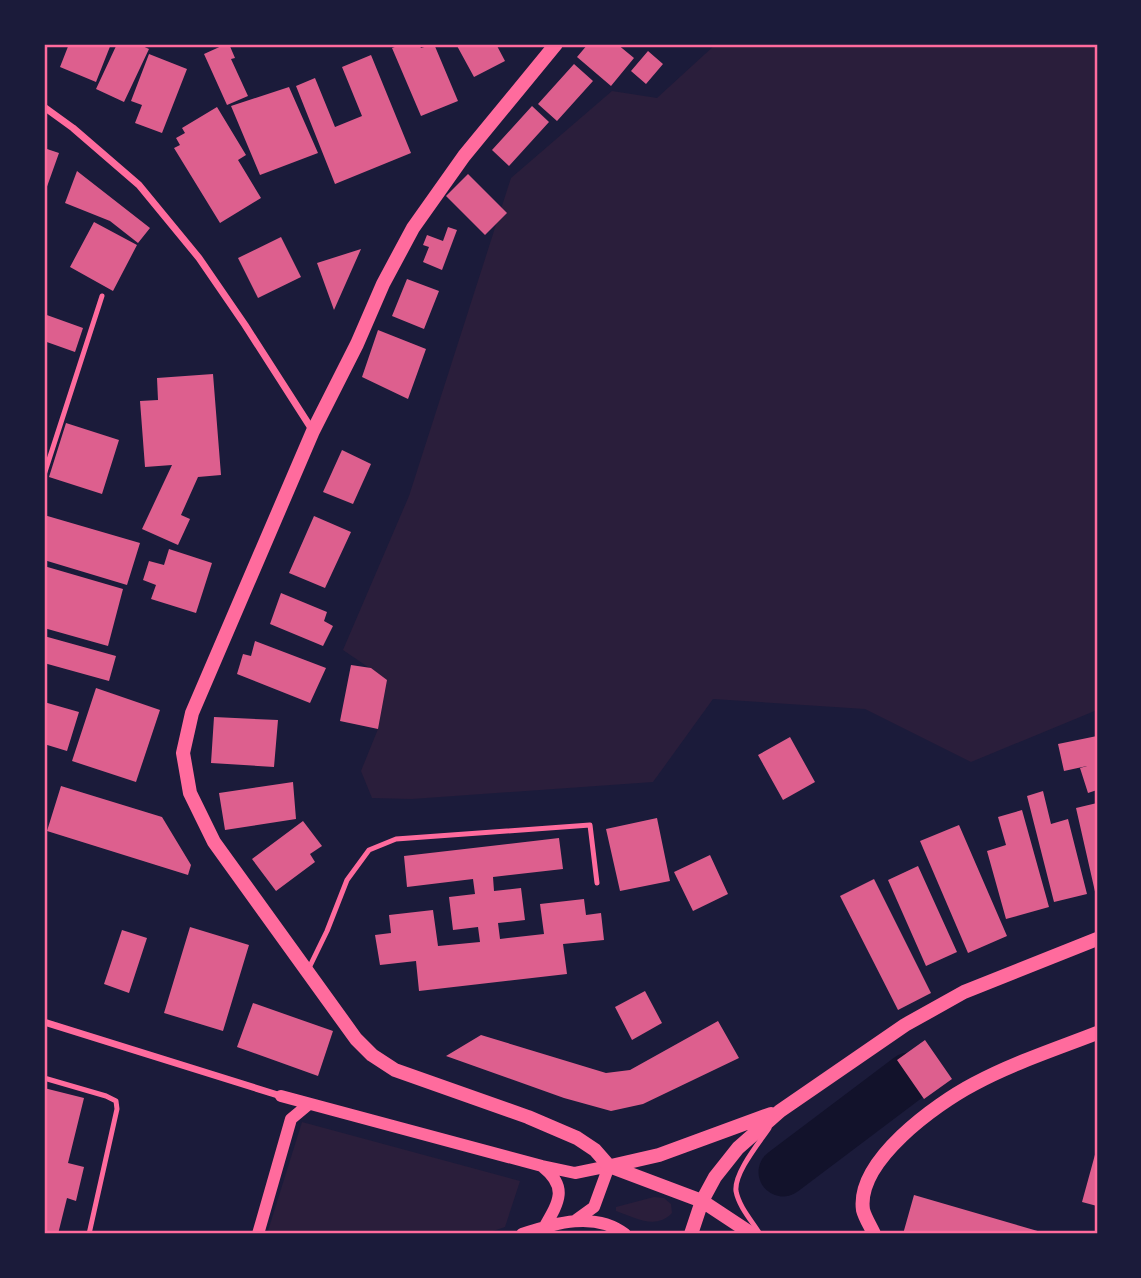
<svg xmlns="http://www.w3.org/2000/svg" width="1141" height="1278" font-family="Mulish,sans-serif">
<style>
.green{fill:#2a1e3b}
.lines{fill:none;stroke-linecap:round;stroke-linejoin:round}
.river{stroke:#12122b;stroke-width:49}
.building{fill:#dd5f8e}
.service{stroke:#ff6b9d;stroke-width:5}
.minor{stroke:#ff6b9d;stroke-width:7}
.tertiary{stroke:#ff6b9d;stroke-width:12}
.secondary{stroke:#ff6b9d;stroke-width:14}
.neatline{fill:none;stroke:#ff6b9d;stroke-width:2.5}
</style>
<rect width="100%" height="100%" fill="#1b1b3a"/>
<path class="green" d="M716,44H1097V710L971,762L865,709L713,699L653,782L412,799L372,798L361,771L378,729L387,680L343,650L409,496L511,178L612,91L657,98Z
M302,1122L520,1181L505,1227L484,1234H267Z
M654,1197L664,1198L671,1204L672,1213C656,1230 636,1218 616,1211V1207Z"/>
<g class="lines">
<path class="river" d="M783,1172L909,1077"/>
</g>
<path class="building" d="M69,44H111L96,82L60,67Z
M117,44H138L149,49L124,102L96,89Z
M226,44H229L235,58L231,59L248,96L227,105L204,54Z
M403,44H419L421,48L434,44L458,101L421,116L392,48Z
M456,44H496L505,61L474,77Z
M588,44H617L634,58L611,86L577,57Z
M648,51L663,64L646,84L631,71Z
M149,54L187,69L162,133L135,123L142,105L131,101Z
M371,55L411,153L335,184L296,86L315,78L335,127L362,116L342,67Z
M574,64L593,81L557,121L538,104Z
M289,87L318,153L260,175L231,106Z
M532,106L549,122L509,166L492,150Z
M217,107L246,155L238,160L261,198L220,223L174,148L180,145L176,138L185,133L182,128Z
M44,148L59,153L44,195Z
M77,171L150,228L138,243L110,221L65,203Z
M468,174L507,213L485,235L446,196Z
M94,222L137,245L113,291L70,267Z
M448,227L457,230L442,270L423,262L429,247L423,245L427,235L443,241Z
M281,237L301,277L258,298L238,258Z
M361,249L334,310L317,263Z
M407,279L439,291L424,329L392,316Z
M44,314L83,328L75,352L44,341Z
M378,330L426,349L408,399L362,377Z
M213,374L221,475L198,477L181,515L190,519L178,545L142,529L172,465L145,467L140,401L158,400L157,378Z
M66,423L119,440L102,494L49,477Z
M342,450L371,464L353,504L323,492Z
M44,515L140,543L127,585L44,560Z
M314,516L351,532L325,588L289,573Z
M169,549L212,563L196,613L151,599L156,585L143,580L149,561L164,565Z
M44,566L123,589L108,646L44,628Z
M281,593L327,612L324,621L333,626L323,646L270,624Z
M44,636L116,656L109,681L44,663Z
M255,641L326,668L310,703L237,674L243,654L251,656Z
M351,665L371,668L387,680L378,729L340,721Z
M96,688L160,710L136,782L72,761Z
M44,702L79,712L67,751L44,744Z
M214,717L278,720L274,767L211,763Z
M1097,736V790L1088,793L1080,768L1087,766L1064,771L1058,744Z
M790,737L815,782L783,800L758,755Z
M293,782L296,819L225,830L219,793Z
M61,786L162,817L191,865L188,875L47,831Z
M1043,791L1051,824L1068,819L1087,894L1054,902L1027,796Z
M1097,803V896H1096L1076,808Z
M1022,810L1049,907L1006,919L987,851L1006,845L998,817Z
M657,818L670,881L620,891L606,829Z
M303,821L322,846L310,854L315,862L276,891L252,859Z
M959,825L1007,936L968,953L920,841Z
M559,838L563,869L493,877L494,891L521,888L525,920L498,923L500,939L544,934L540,904L584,899L586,915L601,913L604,940L563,944L567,974L419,991L416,961L380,965L375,935L391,933L389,915L433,910L438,946L480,942L478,927L453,930L449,897L475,894L473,879L407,887L404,856Z
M710,855L728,894L693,911L674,872Z
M918,866L957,952L926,966L888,880Z
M874,879L931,993L898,1010L840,896Z
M190,927L249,945L223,1031L164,1013Z
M122,930L147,938L129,993L104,984Z
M645,991L662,1023L632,1040L615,1007Z
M253,1003L333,1031L318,1076L237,1047Z
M718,1021L739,1058L643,1104L611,1111L564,1098L446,1056L481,1035L606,1073L630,1070Z
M925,1040L952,1079L924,1099L897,1060Z
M44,1088L84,1098L68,1163L84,1167L76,1201L67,1198L58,1234H44Z
M1096,1151H1097V1206L1082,1202Z
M914,1195L1048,1234H903Z"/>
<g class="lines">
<path class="service" d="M44,475L102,296
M308,970L327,931L347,880L369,850L396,839L590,825L597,883
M44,1078L106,1096L116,1101L117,1109L89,1234
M760,1234C752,1221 739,1207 736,1191C734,1173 759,1143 769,1128"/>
<path class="minor" d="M44,107L73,128L139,185L199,258L245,325L313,431
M44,1022L281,1096"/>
<path class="tertiary" d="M281,1096L542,1166L575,1173L609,1166L594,1207L576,1220
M543,1167C568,1187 559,1202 545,1226
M258,1234L291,1119L309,1104
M522,1234C555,1223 595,1211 625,1234"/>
<path class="secondary" d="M556,44L464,156L413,228L383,284L357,344L313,431L192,713L183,753L190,793L214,842L356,1039L372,1055L395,1070L528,1117L577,1138L595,1150L609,1166L702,1201L752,1234
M611,1166L659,1155L771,1114
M691,1234L702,1201L715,1177L738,1148L780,1111L905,1025L964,992L1097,939
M874,1234C871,1227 865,1218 863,1210C856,1161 936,1104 974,1084C1013,1063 1056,1049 1097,1033"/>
</g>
<rect width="1141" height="1278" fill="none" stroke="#1b1b3a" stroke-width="91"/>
<rect x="46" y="46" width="1050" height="1186" class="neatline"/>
</svg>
